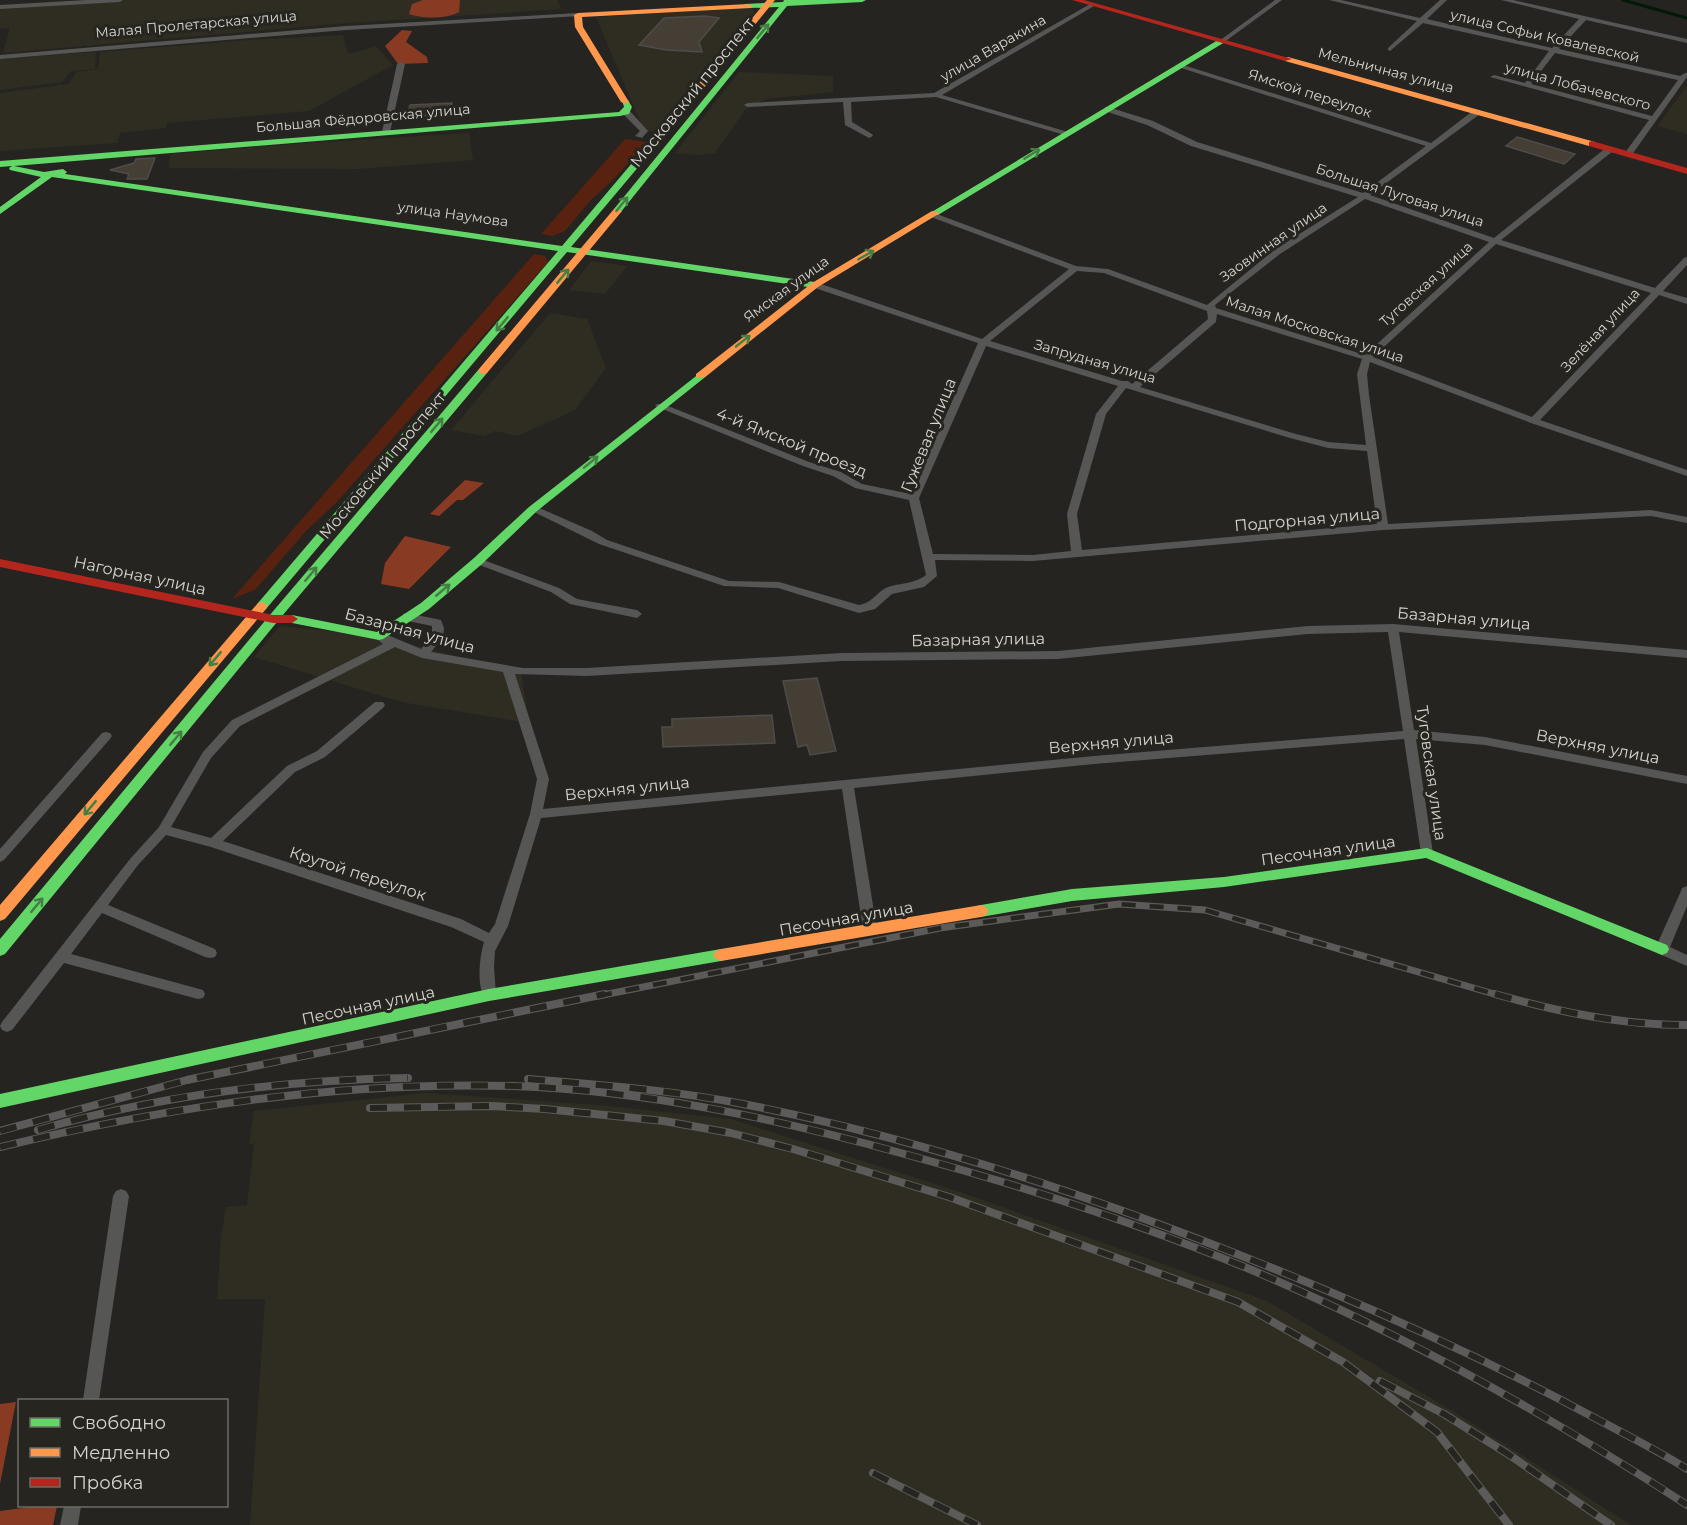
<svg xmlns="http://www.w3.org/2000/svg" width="1687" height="1525" font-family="Montserrat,sans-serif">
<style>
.built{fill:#2f2d22}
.green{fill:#59210f}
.forest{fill:#893a22}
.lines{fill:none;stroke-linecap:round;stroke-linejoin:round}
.stream{stroke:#031908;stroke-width:3}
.building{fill:#453e34;stroke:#4d4c4a;stroke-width:1.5}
.street{fill:#565655;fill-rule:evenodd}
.fast{fill:#63d668;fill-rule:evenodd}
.slow{fill:#ff974d;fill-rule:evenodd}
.jam{fill:#b3261e;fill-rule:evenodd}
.rail-far1-casing{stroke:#5c5b59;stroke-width:7}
.rail-casing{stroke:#5c5b59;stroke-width:8}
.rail-far1{stroke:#27251f;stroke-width:4.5;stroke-dasharray:14;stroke-linecap:butt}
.rail{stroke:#27251f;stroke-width:6;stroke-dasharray:17;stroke-linecap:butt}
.oneway{stroke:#457e44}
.labels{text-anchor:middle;stroke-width:6;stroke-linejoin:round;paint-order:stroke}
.far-street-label{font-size:14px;fill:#d6d5d1;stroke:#27251f}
.street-label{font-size:16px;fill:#d6d5d1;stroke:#27251f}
</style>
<rect width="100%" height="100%" fill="#252421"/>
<path class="built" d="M105,0H557L561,9L335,24L3,53L10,28L0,29V7Z
M751,8L755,12L653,132L644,131L596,17Z
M343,35L348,54L376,46L393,65L309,111L167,123L166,128L120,133L117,143L0,151V93L69,84L76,72L98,69L100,52L248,40Z
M96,52L95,69L71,71L62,82L0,90V59Z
M739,72L833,76V92L766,99L745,110L715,153L698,155L675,153Z
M1687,86V134L1657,126Z
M469,133L473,160L358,169L169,168L170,154L307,143Z
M591,261L627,266L605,294L569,290Z
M550,313L587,319L606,368L575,410L518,436L495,431L484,436L451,430Z
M280,626L379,636L521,673L529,723L401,702L254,657Z
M426,1093L599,1105L731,1119L960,1192L1267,1301L1461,1416L1631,1525H250L265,1299H217L221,1237L226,1207L247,1205L254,1144H249L254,1111Z"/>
<path class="green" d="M625,139L647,142L614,179L590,201L565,231L552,236L541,234Z
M534,254L545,256L548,262L337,502L306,531L255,590L232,599Z"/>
<path class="forest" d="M423,0H460L459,12C447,19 422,19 409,14L412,4Z
M402,30L412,31L406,42L427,57L428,63L398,64L385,46Z
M465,480L484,483L463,500H457L439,516L430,514Z
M405,536L451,547L409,589L381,584L385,563Z
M16,1402L0,1484V1404Z
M38,1506H57L53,1525H0V1511Z"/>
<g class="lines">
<path class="stream" d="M1623,0L1687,18"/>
</g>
<path class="building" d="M705,16L719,18L699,42L702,52L666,50L639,45L664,18Z
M452,103L450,114L407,117L410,105Z
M1517,137L1575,154L1564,164L1506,146Z
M155,158L147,179H127L129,174L110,170L134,163L136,159Z
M817,678L836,751L810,755L807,745L798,747L783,681Z
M772,715L775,743L663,747L662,727H672V719Z"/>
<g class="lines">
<path class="street" d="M86,0H123L120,2L0,9V5Z
M1275,0H1282L1223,43H1219V41Z
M1329,0H1341L1420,18L1440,0H1447L1427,19L1552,48L1579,19L1501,0H1513L1687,39V43L1586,20L1559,49L1680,76L1685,73H1687V77L1631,156H1628L1624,154L1649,120L1490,77L1494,75L1525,83L1549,51L1423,23L1390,51L1388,50V48L1417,21ZM1555,53L1678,80L1652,116L1531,84Z
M1092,3L1095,5L1094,6L942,95L1068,132V136L936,97L851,102L852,122L872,134L873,136L869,138L845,125L843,102L748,107L744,105L748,103L934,93Z
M578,13L580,14V16L346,30L0,59V55L346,26Z
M401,62L405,64L390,132L386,134L382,132L397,64Z
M1180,64L1431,143L1474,110H1480V114L1370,195L1494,238L1607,147H1613V151L1501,240L1655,288L1684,258L1687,257V265L1663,291L1687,298V304L1659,295L1540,420L1687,470V476L1531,423L1370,362L1367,374L1369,395L1388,524L1651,510L1687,517V523L1651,516L1383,530L1033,561L935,560L937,576L924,587L892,594L875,609L859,613L778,588L724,586L599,544L528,509L529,507H537L592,531L607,540L729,581L779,582L859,605C871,603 875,595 884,589C897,582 911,586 926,575L909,500L855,488L833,476L803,466L655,406L657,404H663L809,462L841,472L862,484L911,494L978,343L812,287V283H818L982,339L1069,269L931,217V213H934L1076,266L1108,269L1207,305L1274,250L1358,197L1191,146L1147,125L1105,111V107H1108L1153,121L1197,142L1363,193L1426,146L1178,67L1176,66ZM1365,199L1489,242L1365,355L1216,308L1215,305L1280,254ZM1496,244L1651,293L1532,417L1373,357ZM1077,271L1104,273L1207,311L1208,319L1132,384L1128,381H1122L990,341ZM1217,314L1362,359L1357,374L1366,445L1328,442L1296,434L1140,387L1216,322ZM986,346L1118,386L1096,414L1067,514L1071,551L1033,555L933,554L919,498ZM1126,388L1290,438L1328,448L1367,451L1377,524L1082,550L1077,514L1106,414Z
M623,110H629L648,131L642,138L635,136L640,131L623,114Z
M478,558L559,588L577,599L637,610L642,614L637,618L570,604L551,592L474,563L473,561Z
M407,613L441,620L444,628L443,637L431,652L523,668H587L842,653L1058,651L1308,626L1393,624L1687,650V658L1399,632L1414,730L1485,737L1687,776V784L1485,745L1416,739L1433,853L1431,856H1423L1421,853L1404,739L1094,764L854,788L877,930L875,934L870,935L865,934L863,930L842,789L541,818L508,926L495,951L494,967L496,995L494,999L489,1000L484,999C477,983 479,959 484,942L451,927L211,847L166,835L138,865L108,905L215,949L217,953L215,957L210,958L205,957L102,913L71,954L203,990L205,994L203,998L198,999L64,963L12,1030L7,1032L2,1030L0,1026L2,1022L130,859L159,827L203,752L232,720L383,644L373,636L375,633H383L421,649L432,637V626L403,620L402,617L403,614ZM1388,632L1403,731L1094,756L543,809L549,779L515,674L587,676L842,661L1058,659L1308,634ZM395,647L422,658L503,672L537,779L530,814L495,924L489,933L461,919L223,841L295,772L325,757L383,708L385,705L383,702H375L317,751L287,766L211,838L171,827L211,758L240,726Z
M106,732L110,733L112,736L110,739L4,860L0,862V849L102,733Z
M1687,886V906L1670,947L1687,955V966L1657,953L1655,949L1681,891L1682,888Z
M121,1189L126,1191L129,1196L99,1400H83L113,1196L116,1191Z
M64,1506H81L78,1525H60Z"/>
<path class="fast" d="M784,0H866L862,2L787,6L620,213H614V209L779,7L748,8L744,6L745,4L783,2Z
M1218,40L1225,42L938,215L930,213Z
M622,100H628L632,107L629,114L620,116L14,166L44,172L63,169L67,172L65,174L562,246L676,111H682V115L571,247L815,282L820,285L815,288L567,252L266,609L262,610L256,606L258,603L558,251L52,177L0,214V207L41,177L10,170L9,168L12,166L0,167V161L619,112L624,107Z
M483,368L488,371L487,373L277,622L5,954L0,956V939L269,616L479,369Z
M700,373L704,374V378L537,511L482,564L429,609L383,639L379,640L292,623L286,619L292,615L377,632L421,603L474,558L529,507Z
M1427,848L1667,945L1669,949L1667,953L1662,955L1657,953L1426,858L1224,887L1072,901L981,917L976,915L974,911L976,907L981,905L1072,889L1224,877Z
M721,949L726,951L729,955L726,959L721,961L489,1001L0,1108V1094L489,989Z"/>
<path class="slow" d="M767,0H775L682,115H676V111Z
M748,4L752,6L751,8L582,17L583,27L629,102L625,104L621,102L575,27L574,15L578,13Z
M1288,57L1595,142L1596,144L1589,146L1285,61L1284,59Z
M614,209L622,211L487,373H479V369Z
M932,211L940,213L818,287L704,378H696V374L812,283Z
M262,602L268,606L266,609L5,919L0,921V905L258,603Z
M981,905L986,907L988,911L986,915L981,917L721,961L716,959L713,955L716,951L721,949Z"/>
<path class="jam" d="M1072,0H1084L1292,59L1285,61Z
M1592,141L1687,168V174L1589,146V142Z
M0,559L273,615H292L298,619L292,623H273L0,567Z"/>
<g class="rail-far1-casing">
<path id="rail-far1" d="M598,996L940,928L1119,904L1205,910L1501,996"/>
</g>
<g class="rail-casing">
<path id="rail" d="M1495,994C1559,1012 1621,1025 1687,1025
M528,1079C600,1085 672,1090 743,1104C943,1143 1133,1210 1321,1288C1414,1327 1506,1370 1595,1418C1626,1435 1657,1450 1687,1469
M370,1108L492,1106L545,1109L664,1121L731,1133L793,1149L949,1197L1238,1302L1343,1362L1437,1432L1509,1525
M38,1130C160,1095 282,1080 408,1078
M0,1131L187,1080L605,994
M0,1147C168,1107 339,1081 513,1086C645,1090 782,1120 908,1155C1023,1186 1137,1223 1247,1268C1402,1333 1547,1414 1687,1505
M1380,1381L1444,1414L1508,1454L1611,1525
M873,1473L977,1525"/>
</g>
<use href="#rail-far1" class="rail-far1"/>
<use href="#rail" class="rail"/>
</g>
<defs><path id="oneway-shaft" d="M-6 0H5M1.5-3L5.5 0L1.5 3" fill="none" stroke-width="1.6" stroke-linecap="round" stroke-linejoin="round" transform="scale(1.5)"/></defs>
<g class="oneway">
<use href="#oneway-shaft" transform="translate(763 31) rotate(-51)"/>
<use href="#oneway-shaft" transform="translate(1032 154) rotate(-32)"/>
<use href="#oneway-shaft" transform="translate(622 204) rotate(-51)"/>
<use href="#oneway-shaft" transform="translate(866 255) rotate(-30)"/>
<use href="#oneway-shaft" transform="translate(563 276) rotate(-50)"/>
<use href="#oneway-shaft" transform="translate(502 324) rotate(130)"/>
<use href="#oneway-shaft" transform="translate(743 341) rotate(-38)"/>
<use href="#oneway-shaft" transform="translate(437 425) rotate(-50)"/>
<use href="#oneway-shaft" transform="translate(591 462) rotate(-39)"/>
<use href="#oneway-shaft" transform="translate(311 574) rotate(-50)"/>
<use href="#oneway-shaft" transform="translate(443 590) rotate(-40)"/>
<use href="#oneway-shaft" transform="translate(215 659) rotate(130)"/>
<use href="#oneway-shaft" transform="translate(176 738) rotate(-50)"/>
<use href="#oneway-shaft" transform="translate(90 808) rotate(130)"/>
<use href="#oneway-shaft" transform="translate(37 905) rotate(-50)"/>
</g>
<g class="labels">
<g class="far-street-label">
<text transform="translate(196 24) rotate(-5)" y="5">Малая Пролетарская улица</text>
<text transform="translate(1545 36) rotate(13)" y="5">улица Софьи Ковалевской</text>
<text transform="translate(993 48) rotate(-30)" y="5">улица Варакина</text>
<text transform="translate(1386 70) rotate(15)" y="5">Мельничная улица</text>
<text transform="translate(1578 86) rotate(15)" y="5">улица Лобачевского</text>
<text transform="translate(1310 93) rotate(18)" y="5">Ямской переулок</text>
<text transform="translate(363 118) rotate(-5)" y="5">Большая Фёдоровская улица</text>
<text transform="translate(1400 195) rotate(18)" y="5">Большая Луговая улица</text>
<text transform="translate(453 214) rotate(8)" y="5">улица Наумова</text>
<text transform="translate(1273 242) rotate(-35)" y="5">Заовинная улица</text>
<text transform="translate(1426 284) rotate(-42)" y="5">Туговская улица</text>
<text transform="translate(786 289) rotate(-36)" y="5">Ямская улица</text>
<text transform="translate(1315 329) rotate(18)" y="5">Малая Московская улица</text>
<text transform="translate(1600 330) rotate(-47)" y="5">Зелёная улица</text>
<text transform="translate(1095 361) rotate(16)" y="5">Запрудная улица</text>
</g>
<g class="street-label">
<text transform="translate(692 92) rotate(-51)" y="6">Московский проспект</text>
<text transform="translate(928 435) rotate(-68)" y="6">Гужевая улица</text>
<text transform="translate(792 442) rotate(22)" y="6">4-й Ямской проезд</text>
<text transform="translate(382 465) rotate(-50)" y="6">Московский проспект</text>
<text transform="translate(1307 519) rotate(-5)" y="6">Подгорная улица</text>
<text transform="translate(140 575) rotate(12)" y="6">Нагорная улица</text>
<text transform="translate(1464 618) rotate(5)" y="6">Базарная улица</text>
<text transform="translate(410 630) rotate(15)" y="6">Базарная улица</text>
<text transform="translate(978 639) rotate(-1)" y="6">Базарная улица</text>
<text transform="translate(1111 742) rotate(-5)" y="6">Верхняя улица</text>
<text transform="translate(1598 746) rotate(11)" y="6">Верхняя улица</text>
<text transform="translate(1432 773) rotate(82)" y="6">Туговская улица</text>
<text transform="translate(627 788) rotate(-6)" y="6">Верхняя улица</text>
<text transform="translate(1328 850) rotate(-8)" y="6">Песочная улица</text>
<text transform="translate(358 873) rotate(18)" y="6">Крутой переулок</text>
<text transform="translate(846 918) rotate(-10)" y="6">Песочная улица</text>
<text transform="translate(368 1005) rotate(-12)" y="6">Песочная улица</text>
</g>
</g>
<rect x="18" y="1399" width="210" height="108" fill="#27251f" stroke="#6d6b66" stroke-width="1.5"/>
<rect x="30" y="1418" width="30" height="9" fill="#63d668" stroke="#6d6b66" stroke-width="1.5"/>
<text x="72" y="1429" font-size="18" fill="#d6d5d1">Свободно</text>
<rect x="30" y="1448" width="30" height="9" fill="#ff974d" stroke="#6d6b66" stroke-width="1.5"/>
<text x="72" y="1459" font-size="18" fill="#d6d5d1">Медленно</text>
<rect x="30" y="1478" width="30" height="9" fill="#b3261e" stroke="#6d6b66" stroke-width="1.5"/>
<text x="72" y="1489" font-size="18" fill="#d6d5d1">Пробка</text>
</svg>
